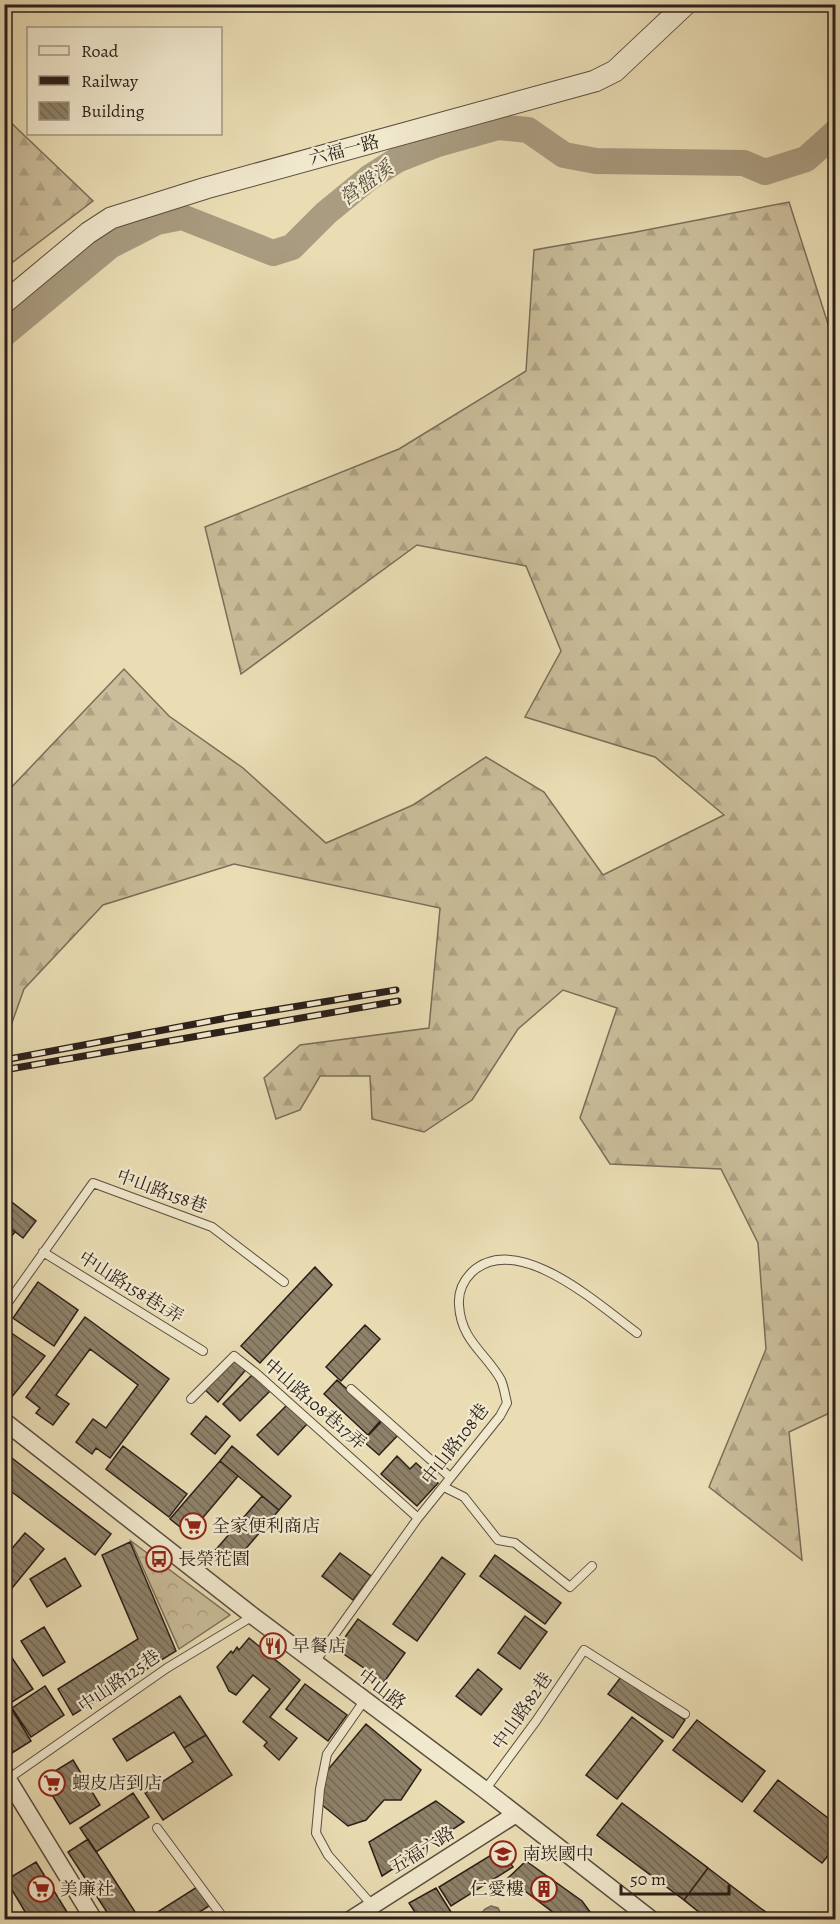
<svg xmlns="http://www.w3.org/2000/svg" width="840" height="1924" font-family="Alegreya,'Noto Serif TC',serif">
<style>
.forest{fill:url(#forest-firs);stroke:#7a6e5a;stroke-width:1.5}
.park{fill:url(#park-crowns);stroke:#7a6e5a;stroke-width:1.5}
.water{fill:url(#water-rules);stroke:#776a57;stroke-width:1.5}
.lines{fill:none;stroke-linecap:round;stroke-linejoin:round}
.river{stroke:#a99c80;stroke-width:26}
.building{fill:url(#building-back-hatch);stroke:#2b1f1a;stroke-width:1.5}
.service-casing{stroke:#5b4e40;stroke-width:10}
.minor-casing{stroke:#5b4e40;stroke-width:19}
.tertiary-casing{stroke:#5b4e40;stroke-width:23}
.service{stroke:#f1e9ce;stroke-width:8}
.minor{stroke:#f1e9ce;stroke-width:16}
.tertiary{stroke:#f1e9ce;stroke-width:21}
.rail-casing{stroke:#2b1f1a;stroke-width:7}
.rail{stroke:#f1e9ce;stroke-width:4.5;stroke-dasharray:14;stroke-linecap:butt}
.labels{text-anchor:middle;stroke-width:4.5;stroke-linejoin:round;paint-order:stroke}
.street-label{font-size:18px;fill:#2b1f1a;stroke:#f1e9ce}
.poi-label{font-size:18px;fill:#2b1f1a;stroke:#f1e9ce;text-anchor:start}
.water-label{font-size:20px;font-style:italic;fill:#574b3e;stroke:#f1e9ce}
</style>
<defs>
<pattern id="forest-firs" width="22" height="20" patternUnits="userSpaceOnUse" patternTransform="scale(1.5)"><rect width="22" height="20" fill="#cabd9a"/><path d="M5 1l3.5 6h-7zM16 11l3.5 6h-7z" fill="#aea284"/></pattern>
<pattern id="park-crowns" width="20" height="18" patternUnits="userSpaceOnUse" patternTransform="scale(1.5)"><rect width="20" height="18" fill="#cabd9a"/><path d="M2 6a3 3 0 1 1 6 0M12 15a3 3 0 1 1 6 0" fill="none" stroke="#aea284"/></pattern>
<pattern id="water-rules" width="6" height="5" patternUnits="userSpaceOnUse" patternTransform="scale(1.5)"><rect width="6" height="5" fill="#a99c80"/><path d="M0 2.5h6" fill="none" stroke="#8a7f68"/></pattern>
<pattern id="building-back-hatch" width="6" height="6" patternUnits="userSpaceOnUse" patternTransform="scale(1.5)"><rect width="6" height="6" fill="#8e826a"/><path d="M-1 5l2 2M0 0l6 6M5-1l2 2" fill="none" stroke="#746a56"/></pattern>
</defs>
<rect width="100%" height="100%" fill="#eaddb4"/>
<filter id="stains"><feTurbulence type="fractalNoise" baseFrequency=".00333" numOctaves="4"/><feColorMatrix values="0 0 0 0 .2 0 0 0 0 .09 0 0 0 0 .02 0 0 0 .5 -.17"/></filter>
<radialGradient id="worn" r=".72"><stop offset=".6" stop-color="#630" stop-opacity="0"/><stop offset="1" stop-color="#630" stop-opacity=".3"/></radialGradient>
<path class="forest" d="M5,117L93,201L5,268H4Z
M789,202L829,327H836V1410L789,1432L802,1560L709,1487L766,1349L758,1243L721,1169L610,1164L580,1118L617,1008L563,990L518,1029L472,1100L424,1132L372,1119L370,1076H320L300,1110L276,1119L264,1078L300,1045L429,1028L440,908L234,864L103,905L24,989L9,1031L4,1029L5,794L124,669L169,716L243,768L326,843L413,805L486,757L544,792L603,875L724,815L655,757L525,717L561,651L526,566L417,545L241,674L205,527L399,449L526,371L534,250L636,232Z"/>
<path class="park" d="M131,1541L230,1615L179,1649Z"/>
<path class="water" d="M491,1906L498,1908L503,1919H482L481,1914L485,1909Z"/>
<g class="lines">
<path class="river" d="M4,334L110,246L157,222L182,217L273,253L292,247L326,213L370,177L397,160L438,144L498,127L528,130L564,155L596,161L744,163L765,172L806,159L836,132"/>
</g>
<path class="building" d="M4,1196L36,1221L23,1238L4,1223Z
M4,1223L15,1232L4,1245Z
M315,1267L332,1285L260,1363L241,1346Z
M38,1282L78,1310L54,1346L13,1318Z
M85,1317L169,1379L110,1458L96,1448L92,1454L76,1442L93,1419L106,1428L138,1385L90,1349L56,1395L69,1404L53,1425L36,1413L40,1408L26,1397Z
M365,1325L380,1339L341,1381L326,1367Z
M4,1328L45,1356L11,1398L4,1393Z
M233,1352L249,1366L218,1402L202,1387Z
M256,1371L273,1388L240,1421L223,1404Z
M337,1380L381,1420L368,1435L324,1394Z
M287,1405L307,1424L278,1455L257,1435Z
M206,1416L230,1436L215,1454L191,1434Z
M383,1420L399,1434L379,1455L363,1441Z
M123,1446L187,1494L169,1517L106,1469Z
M232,1446L291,1496L279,1510L220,1461Z
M4,1452L111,1534L95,1555L4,1486Z
M397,1456L410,1469L416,1463L438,1483L417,1506L381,1474Z
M220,1461L238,1476L189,1534L170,1519Z
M262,1496L279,1510L230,1567L213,1553Z
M25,1533L44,1549L4,1598V1558Z
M130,1542L176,1651L73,1715L58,1689L138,1639L102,1555Z
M340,1553L371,1576L353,1600L322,1576Z
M495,1555L561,1603L545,1624L480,1576Z
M442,1557L465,1574L417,1641L393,1624Z
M65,1558L81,1586L47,1607L30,1579Z
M525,1616L547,1632L520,1669L498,1653Z
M358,1619L405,1653L384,1682L341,1652L340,1644Z
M44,1627L65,1662L43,1676L21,1641Z
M249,1638L300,1680L270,1717L297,1738L279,1760L264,1746L267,1742L243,1722L270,1689L253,1675L236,1695L229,1691L217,1667L231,1651L233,1653L237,1647L239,1650Z
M4,1646L33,1689L4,1707Z
M478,1669L502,1689L481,1715L456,1696Z
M621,1677L685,1720L673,1738L608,1694Z
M305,1684L347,1715L328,1741L286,1709Z
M45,1686L64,1715L31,1737L12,1708Z
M180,1696L206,1735L184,1748L174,1732L127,1761L113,1739Z
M11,1708L31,1741L12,1753L4,1742V1712Z
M632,1717L663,1741L617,1799L586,1775Z
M697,1720L765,1771L742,1802L673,1750Z
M366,1724L421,1770L401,1800H384L366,1820L348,1826L322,1805L321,1778Z
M206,1735L232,1775L163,1820L145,1793L193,1762L184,1748Z
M73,1760L100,1805L70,1824L42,1779Z
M778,1780L836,1824V1846L822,1863L754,1811Z
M133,1793L149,1817L96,1852L80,1828Z
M436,1801L464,1822L382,1876L369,1842Z
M622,1803L708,1868L684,1900L597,1835Z
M88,1839L139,1918L136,1920H112L68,1852Z
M501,1849L513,1867L451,1906L439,1887Z
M526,1861L582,1901L596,1920H563L508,1878Z
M36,1862L72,1920H30L6,1880Z
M708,1868L776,1920H709L684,1900Z
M197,1887L209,1906L187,1920H145Z
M436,1888L456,1920H420L409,1903Z"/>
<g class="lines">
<g class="service-casing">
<path id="service" d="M43,1252L203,1351
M4,1308L93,1183L212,1227L284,1282
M351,1389L450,1477
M191,1399L234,1356L257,1374L418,1518
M444,1487L464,1497L498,1540L515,1543L570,1587L592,1566
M315,1662L418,1518L500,1416L507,1403C505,1395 504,1387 501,1380C486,1353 461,1341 459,1305C458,1292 463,1281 472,1272C518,1230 600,1306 637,1333
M364,1701L327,1754L320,1789L316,1833L328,1855L372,1905
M8,1779L167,1668L253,1616
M485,1790L536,1721L584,1650L685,1714
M157,1828L225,1920"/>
</g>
<g class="minor-casing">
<path id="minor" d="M4,1421L253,1616L485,1790L652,1920
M4,1773L94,1920
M350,1920L516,1814"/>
</g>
<g class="tertiary-casing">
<path id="tertiary" d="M4,303L88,233L111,218L206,188L595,81L615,71L686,4"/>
</g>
<use href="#service" class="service"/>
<use href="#minor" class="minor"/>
<use href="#tertiary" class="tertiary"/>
<g class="rail-casing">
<path id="rail" d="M4,1060L232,1017L396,990
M4,1070L398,1001"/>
</g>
<use href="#rail" class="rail"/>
</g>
<defs>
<g id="supermarket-ring" transform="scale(1.35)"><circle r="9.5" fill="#f1e9ce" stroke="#8f2418" stroke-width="1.5"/><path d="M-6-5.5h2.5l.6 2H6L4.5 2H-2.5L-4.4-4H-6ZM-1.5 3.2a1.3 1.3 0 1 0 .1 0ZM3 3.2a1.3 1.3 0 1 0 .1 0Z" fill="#8f2418"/></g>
<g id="bus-ring" transform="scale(1.35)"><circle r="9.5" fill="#f1e9ce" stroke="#8f2418" stroke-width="1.5"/><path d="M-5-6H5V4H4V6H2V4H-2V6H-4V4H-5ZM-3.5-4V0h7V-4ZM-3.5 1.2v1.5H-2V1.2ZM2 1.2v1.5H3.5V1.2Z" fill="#8f2418"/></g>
<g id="restaurant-ring" transform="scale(1.35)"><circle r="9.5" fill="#f1e9ce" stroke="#8f2418" stroke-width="1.5"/><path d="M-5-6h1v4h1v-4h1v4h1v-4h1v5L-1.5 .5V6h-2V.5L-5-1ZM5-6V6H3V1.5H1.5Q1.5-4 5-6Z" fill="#8f2418"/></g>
<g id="school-ring" transform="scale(1.35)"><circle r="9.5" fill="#f1e9ce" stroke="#8f2418" stroke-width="1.5"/><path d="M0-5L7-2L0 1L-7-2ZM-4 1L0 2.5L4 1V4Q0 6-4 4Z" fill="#8f2418"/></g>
<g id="building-ring" transform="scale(1.35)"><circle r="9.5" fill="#f1e9ce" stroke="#8f2418" stroke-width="1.5"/><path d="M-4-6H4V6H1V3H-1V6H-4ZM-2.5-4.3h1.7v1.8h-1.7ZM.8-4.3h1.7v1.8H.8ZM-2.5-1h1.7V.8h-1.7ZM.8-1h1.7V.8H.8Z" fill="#8f2418"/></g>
</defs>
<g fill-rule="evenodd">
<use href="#supermarket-ring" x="193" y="1526"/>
<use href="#bus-ring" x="159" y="1559"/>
<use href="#restaurant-ring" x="273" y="1646"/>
<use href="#supermarket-ring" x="52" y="1783"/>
<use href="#school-ring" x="503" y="1854"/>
<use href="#supermarket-ring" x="41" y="1889"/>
<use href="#building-ring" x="544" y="1889"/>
</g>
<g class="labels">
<g class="street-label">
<text transform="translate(344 150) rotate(-15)" y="6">六福一路</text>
<text transform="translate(162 1191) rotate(20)" y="6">中山路158巷</text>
<text transform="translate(131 1287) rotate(32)" y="6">中山路158巷1弄</text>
<text transform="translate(315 1404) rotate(41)" y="6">中山路108巷17弄</text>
<text transform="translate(455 1444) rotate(-52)" y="6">中山路108巷</text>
<text transform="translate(119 1681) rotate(-35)" y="6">中山路125巷</text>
<text transform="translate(382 1689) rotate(37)" y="6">中山路</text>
<text transform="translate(522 1711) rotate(-55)" y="6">中山路82巷</text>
<text transform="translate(422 1850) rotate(-32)" y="6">五福六路</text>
</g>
<g class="poi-label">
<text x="212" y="1532">全家便利商店</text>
<text x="178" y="1565">長榮花園</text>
<text x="292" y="1652">早餐店</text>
<text x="72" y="1789">蝦皮店到店</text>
<text x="522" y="1860">南崁國中</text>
<text x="60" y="1895">美廉社</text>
<text x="524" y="1895" text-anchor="end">仁愛樓</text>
</g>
<g class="water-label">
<text transform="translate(366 183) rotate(-36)" y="7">營盤溪</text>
</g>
</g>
<rect width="840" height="1924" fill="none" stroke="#eaddb4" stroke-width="24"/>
<rect x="6" y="6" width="828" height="1912" fill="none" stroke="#2b1f1a" stroke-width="3"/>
<rect x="12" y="12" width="816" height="1900" fill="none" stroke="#2b1f1a" stroke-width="1.5"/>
<rect x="27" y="27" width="195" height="108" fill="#f1e9ce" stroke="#a29886" stroke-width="1.5"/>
<rect x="39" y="46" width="30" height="9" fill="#f1e9ce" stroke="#a29886" stroke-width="1.5"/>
<text x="81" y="57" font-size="18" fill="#2b1f1a">Road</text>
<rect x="39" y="76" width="30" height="9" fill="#2b1f1a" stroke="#a29886" stroke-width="1.5"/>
<text x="81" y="87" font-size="18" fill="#2b1f1a">Railway</text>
<rect x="39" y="102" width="30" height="18" fill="url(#building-back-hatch)" stroke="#a29886" stroke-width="1.5"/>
<text x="81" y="117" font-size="18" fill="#2b1f1a">Building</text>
<path d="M621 1885v9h108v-9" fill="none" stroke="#2b1f1a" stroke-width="3"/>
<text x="630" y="1885" font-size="18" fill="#2b1f1a" stroke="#f1e9ce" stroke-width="4.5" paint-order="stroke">50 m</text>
<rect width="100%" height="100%" filter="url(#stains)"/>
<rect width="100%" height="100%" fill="url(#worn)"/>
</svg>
